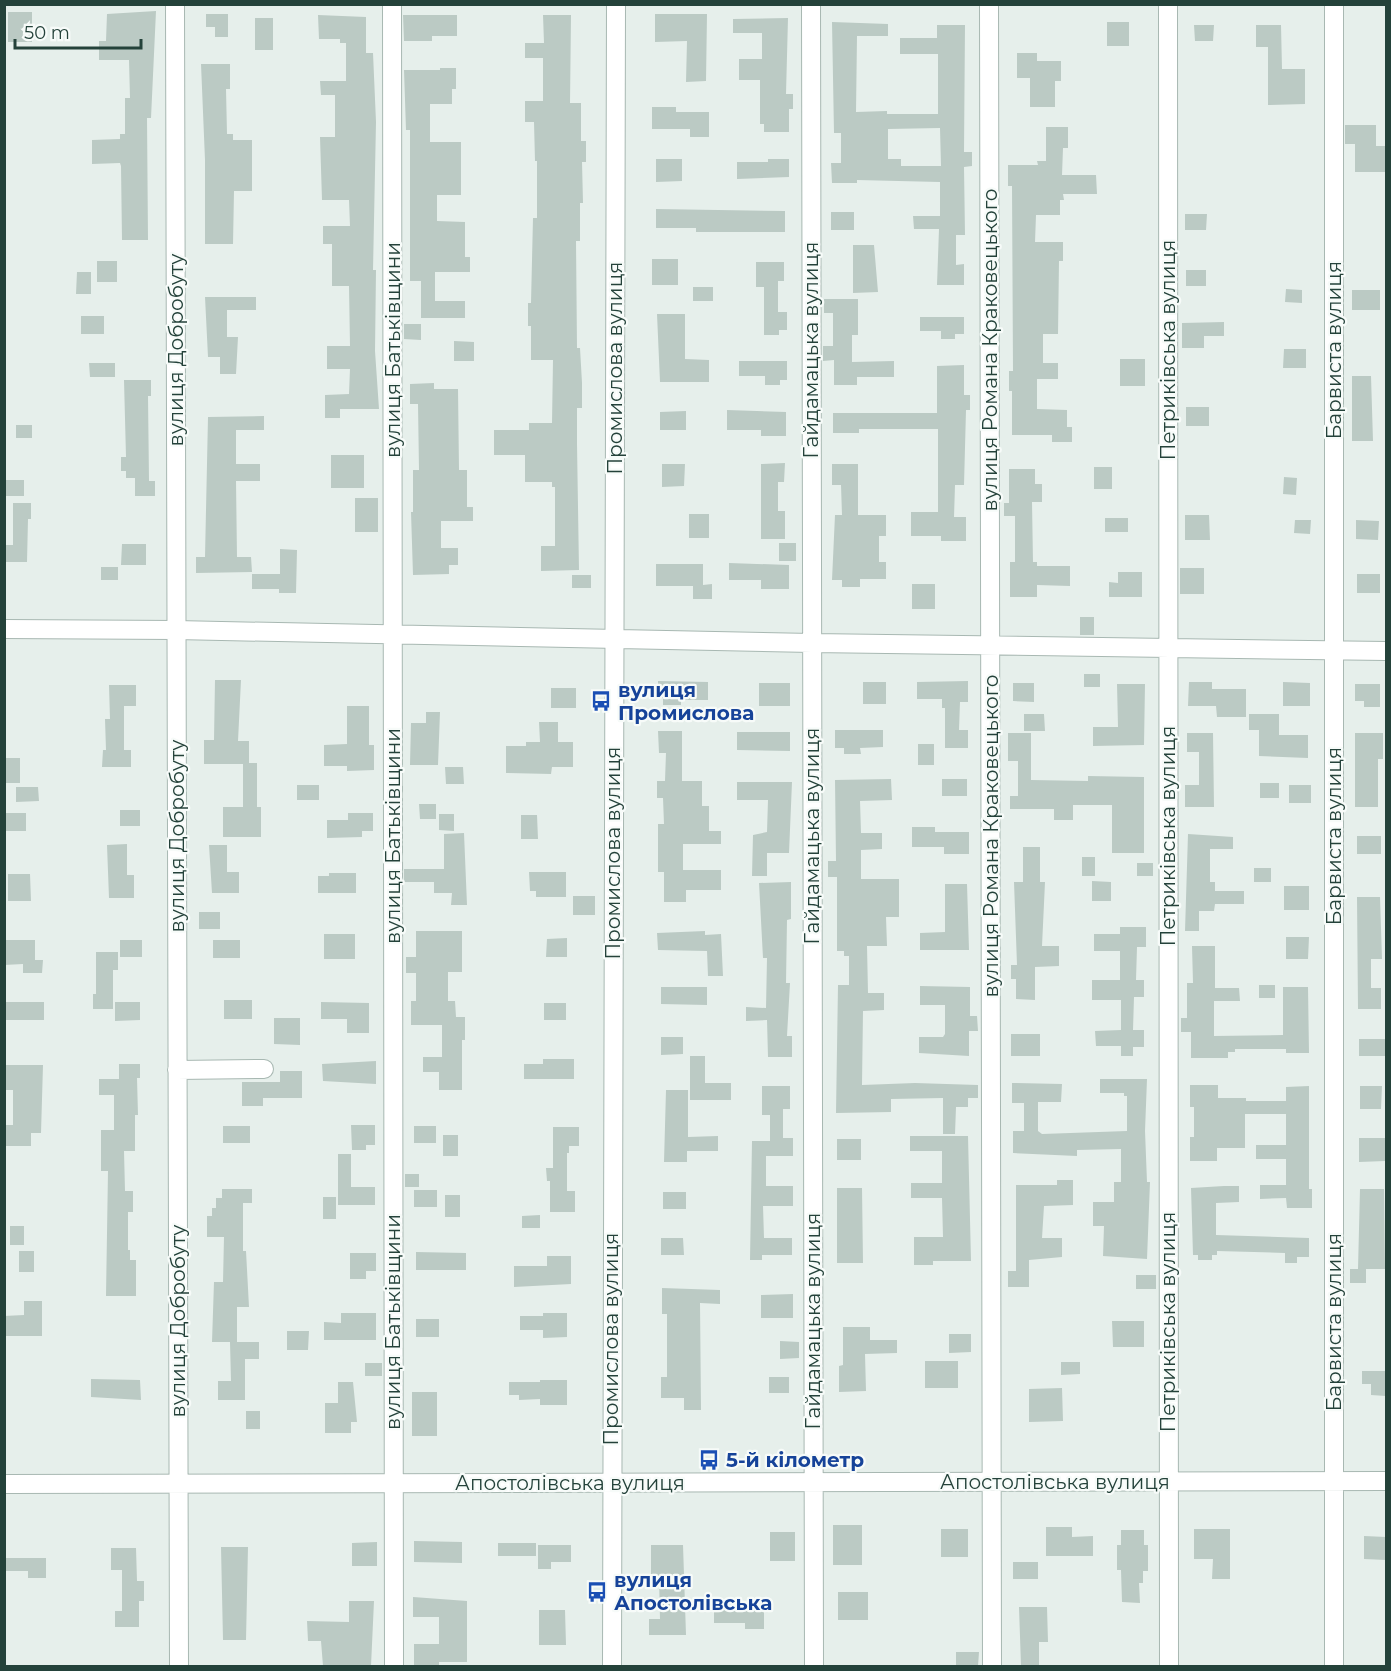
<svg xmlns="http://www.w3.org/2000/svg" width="1391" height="1671" font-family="Montserrat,sans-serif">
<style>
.building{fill:#bbcac4;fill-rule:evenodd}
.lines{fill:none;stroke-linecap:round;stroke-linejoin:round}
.minor-casing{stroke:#a8b8b2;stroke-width:20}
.minor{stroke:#fff;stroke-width:18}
.labels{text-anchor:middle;stroke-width:4.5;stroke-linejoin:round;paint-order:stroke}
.street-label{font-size:20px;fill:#24423a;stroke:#f7fbf9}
.transit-label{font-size:20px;font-weight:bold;fill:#164399;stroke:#f7fbf9;text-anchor:start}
</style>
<rect width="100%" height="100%" fill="#e6efeb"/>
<path class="building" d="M156,11L151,118H147L148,240H122L121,166L120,163L92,164V140L120,139V134H125V98H130L129,60H99V41H106L107,14Z
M8,12H32V42H8Z
M206,14H228V37H215V27H206Z
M655,14H707L706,81L686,82L687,41L655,42Z
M318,15L366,17V53H373L376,122L373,270H376L375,351L379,409H340V418H325V395L349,394L350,369H327V346H350L349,286H332V244H323V226H350L349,200H322L320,137H335V95H321L320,81H346V43H340V39H319Z
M403,15H457V36H432V41H404Z
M543,15H571L570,103H581V141H586V162H582L583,203H580V241H576L577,348H580L582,383V408H577V444L579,570L541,571V546H555V487H552V482H525V455H494V430H529V423H552L553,360H531V326H528V303H531L533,218H537V161H535L534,122H525V101H543V58H525V43H544Z
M255,18H273V50H255Z
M788,18L786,94H793V109H789V132H764V124H760V80H739V59H762V33H733V19Z
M832,22L888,24V36H857L856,112L887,111V114H938V54H900V38H937V25H965L964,152H972V166L964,167L965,235H956V265L964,264V285H937L939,229H914L913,216H940V182L857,180V183H832L831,163H841V133H834ZM940,128L941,166H901V159H888V129Z
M1107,22H1129V46H1107Z
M1194,25H1214L1213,41H1195Z
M1256,25H1281L1282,69H1305V104L1268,105V47H1256Z
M1017,53H1037V61H1061V81H1055V107H1030V78H1017Z
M201,64H230V89H226L227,134H233V140H252V191H234L233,244H205V160Z
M440,68H456V89H452V104H430V142H461V195H437V221L465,222V257H470V272H435V301H465V318H421V281H410V130H406L404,70H440Z
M652,107H676V112H709V137H690V129H652Z
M1345,125H1376V146H1386V172H1355V144H1345Z
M1046,127H1068V148H1063L1062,175H1096L1097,194H1063L1064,200H1060V215H1036L1035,242H1063V261H1059L1058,334H1043V363H1058V379H1037V409L1067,410V427H1072V442H1052V435H1012V391H1009V371H1013L1012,186H1008V165H1038L1037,161H1046Z
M656,159H682V181L656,182Z
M768,159H789V177L737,179V162H768Z
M656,209L785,211V232H696V228H656Z
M831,212H854V230H831Z
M1185,214H1207L1206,230H1185Z
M853,245H874L878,292L853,293Z
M652,259H678V285H652Z
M97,261H117V282H97Z
M756,262H784V281H778V312H787V330H779V335H764V287H756Z
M1186,270H1206V286H1186Z
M77,272H91V294H76Z
M693,287H713V301H693Z
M1286,289L1302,290V303L1285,302Z
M1352,290H1380V310H1352Z
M205,297H256V310H227V337H238L236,374H220V357H208Z
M824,299H858V335H852V362L894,361V377H857V385H834V360L823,361V346H833V313H824Z
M657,314H685V359L709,360V382H660Z
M81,316H104V334H81Z
M920,317H964V334H955V339H941V331H920Z
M1224,322V336H1204V348H1182V323Z
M404,324H421V340L404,339Z
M454,341L474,342V361H454Z
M1284,349H1306V368H1283Z
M1120,359H1145V386H1120Z
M739,361H787V380H780V385H765V376H739Z
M89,363H115V377H90Z
M964,365V395H970V410H966L964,485H955L954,517H966V541H941V536H911V512H938V429H859V433H833V413H937V366Z
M1352,376H1371L1373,441H1352Z
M124,380H151V396H148L149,481H155V496H135V478H126V471H121V457H126Z
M434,383V389H458L459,470H467V507H473V521H441V548H458V565H449V574L413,575L411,512H413V470H419L418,404H410V384Z
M1186,407H1209V426H1186Z
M727,410L786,412V436H761V430H727Z
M686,411V430H660V412Z
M264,416V430H236V464H260V481H236L237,557H251L252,572L196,573V557H205L208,417Z
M16,425H32V438H16Z
M331,455H364V488H331Z
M785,463L784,482H778V511H785V539H761V464Z
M662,464H685L684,486L662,487Z
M832,464H858V515H886V536H879V562H886V579H860V587H842V580H832L835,515H842L841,485H832Z
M1094,467H1112V489H1094Z
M1009,469H1035V484H1042V502H1032L1033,562H1037V566H1070V586L1037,585V597H1010V562H1015V516H1004V503H1009Z
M1284,477L1297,478L1296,495L1283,494Z
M4,480H24V496H4Z
M355,498H378V532H355Z
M13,503H31V519H28L27,562H4V545H13Z
M689,514H709V538H689Z
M1185,515H1209L1210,540H1185Z
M1105,518H1128V532H1105Z
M1295,520H1311L1310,534L1294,533Z
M1356,520L1379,521L1378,540L1356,539Z
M779,543H796V561H779Z
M122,544H146V565H121Z
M280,549L297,550L296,593H279V589H252V574H280Z
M729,563L789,565V589H761V580H729Z
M656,564H703V585L712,584V599H693V586H656Z
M101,567H118V580H101Z
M1180,568H1204V594H1180Z
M1118,572H1142V597H1109V582L1118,583Z
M1357,574H1380V593H1357Z
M572,575H591V588H572Z
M912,584H935V609H912Z
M1080,617H1094V635H1080Z
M1084,674H1100V687H1084Z
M215,680H241L238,741H249V763H257V807H261V837H223V807H243V764H204V740H214Z
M658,681L708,682V700H681V705H663V698H658Z
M968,681V702H960L959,730H968V748H945V708H942V699H917V682Z
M863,682H886V704H863Z
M1189,682H1212V689H1246V717H1217L1216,706H1188Z
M1283,682L1310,683V706H1283Z
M759,683H790V706H759Z
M1013,683H1034V702L1013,701Z
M1117,684H1145L1144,745L1093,746V727H1118Z
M1355,684H1380V707H1364V701H1355Z
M109,685H136V706H124V750H131V767H102L103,750H106L105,719H110Z
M551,688H576V708H551Z
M347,706H369V745H374V770L347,771V766H324V745L347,744Z
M426,712H440L438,765H410L411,723H426Z
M1024,714H1044L1045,731H1024Z
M1249,714H1279V735H1308V758L1259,756V730H1249Z
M539,722H558V742H573V767H552L551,774L506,773V746H526V742H540Z
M835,730H883V747L860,748L861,754H844V748H835Z
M658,731H682V781H702V806H709V831H721V844H683V870H721V890H686V902H664V872H658V824H664L663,798H657V781H665L666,753H659Z
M737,732H790V751L737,750Z
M1008,733H1031V780L1088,781V776L1144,777V853H1112V805H1073V820H1054V809H1010V796H1018V761H1008Z
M1187,733H1213L1214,807H1185V785H1199V752H1187Z
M1355,733H1383V759H1378V807H1355Z
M918,744H934V765H918Z
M4,758H20V783H4Z
M445,767H463L464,784H446Z
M891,779L892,800L860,801L861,833H882V849L861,850V879H899V917H886L887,946H867L868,993H884V1010L863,1011L862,1085L915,1083L978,1085V1098H968V1107H956L955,1134H943V1098L891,1099V1112L836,1113L838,985H849V956H844V951H837V877H828V861H836L835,780Z
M942,779H967V796H942Z
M737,782H792L789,853H767V876H752L753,835L767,832L768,800H737Z
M1260,783H1279V798H1260Z
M297,785H319V800H297Z
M1289,785H1311V803H1289Z
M16,787H38L39,801L16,802Z
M419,804H436V819H420Z
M120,810H140V826H120Z
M4,813H26V831H4Z
M348,813H373V831H362V837L327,838V820H348Z
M439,814H454V831L439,830Z
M521,815H537L538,839H521Z
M912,827H935V832H969V854H944V847H912Z
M464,833L467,905H451L452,893H434V882H404V869H444V834Z
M1188,834L1233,837V849H1210V882H1215V891H1244V904H1215L1214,911H1199V931H1185Z
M1357,836H1381V854H1357Z
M127,844V875H134V898H109L107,845Z
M209,845H227V872H239V893H212Z
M1023,847H1040V882H1045L1042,946H1059V966L1035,967V1000L1016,999V979H1011V965H1017L1014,882H1023Z
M1082,857H1095V876H1082Z
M1137,863H1153V876H1137Z
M1254,868H1271V882H1254Z
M529,872H566V897H536V891H530Z
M329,873H356V893H318V876H329Z
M8,874H30L31,901H8Z
M1092,881L1111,882V901H1092Z
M791,882V919L787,920L786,983H790L787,1036H792V1057H768L767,1020L746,1021V1007L766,1008L767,958H763L759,883Z
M945,884H967L969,950H920V933L945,932Z
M1284,886H1309V910H1284Z
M573,896H595V915H573Z
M1357,897H1380L1382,959H1371V988H1381V1009H1358Z
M199,912H220V929H199Z
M1120,927H1146V947H1137L1136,980H1144V997H1134L1133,1030H1144V1047H1133V1056H1121V1046H1096L1095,1031L1121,1030V1000H1092V980H1120V951H1094V934H1120Z
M416,931H462V972H448V1001H455L456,1017H465V1040H462V1090H439V1072H423V1057H442V1025H411V1001H416V973H406V957H416Z
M705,931V935L721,934L723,976H708L707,951L658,950L657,933Z
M324,934H355V959H324Z
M1286,937H1309L1308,959H1286Z
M567,938V957H546L547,939Z
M4,940H35V960H43L42,973H23V964L4,965Z
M120,940H142V957H120Z
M213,940H240V958H213Z
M1192,946H1215V988H1239L1240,1001H1214V1036L1283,1035V987H1308L1309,1053H1286V1049H1235V1052H1228V1058H1191V1032H1181V1018H1187V983H1193Z
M96,952H118V970H113V1009H93V994H96Z
M1259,985H1275V998H1259Z
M920,986L970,987V1016H977L978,1031H969V1056L919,1053V1037H943L945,1034V1005H920Z
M661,987H707V1005L661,1004Z
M224,1000H252V1019H224Z
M4,1002H44V1020H4Z
M115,1002H140V1020L115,1021Z
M321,1002L369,1003V1033H347V1019H321Z
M544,1003H566V1020H544Z
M274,1018H300V1045L274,1044Z
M1011,1034H1040V1056H1011Z
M661,1037H683V1054L661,1055Z
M1359,1039H1386V1056H1359Z
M690,1056H705V1083H731V1100H690Z
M543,1059H574V1079H524V1064H543Z
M376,1061V1084L323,1081L322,1064Z
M119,1064H140V1078H137L138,1115H135V1151H124L125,1191H133V1212H128V1250H130V1260H136V1296H106L108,1171H101V1130H114V1095H99V1079H119Z
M4,1065H43L41,1133H31V1146H4V1125H13V1090H4Z
M280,1071H302V1098H263V1106H242V1082H280Z
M1100,1079H1147L1145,1131L1147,1182H1150L1147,1259L1103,1256L1104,1226H1093V1202H1114V1182H1121V1149L1077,1150V1156L1013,1153V1131H1024V1103H1012V1083L1062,1084L1061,1102H1038V1131L1042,1134L1127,1131V1096H1124V1093H1100Z
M1190,1085H1218V1098H1246V1101H1286V1087L1309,1086V1189H1312V1208H1287L1286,1198L1260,1199V1185H1286V1159H1256V1145H1286V1114H1245V1148H1217V1161H1190V1137H1194V1107H1190Z
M762,1086H790V1109H783V1138H793V1156H766V1186H793V1206H763L764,1238H792V1255H762V1260H750L752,1141H770V1115H762Z
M1360,1086H1382L1381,1109H1360Z
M666,1090H688V1137L718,1136V1151H687V1162H664Z
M351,1125H375V1145H366V1150H352Z
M223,1126H250V1143H223Z
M414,1126H436V1143H414Z
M553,1127H579V1146H569V1153H567V1191H575V1212H550V1181H547L546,1168H553Z
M443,1135H458V1156H443Z
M910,1136H968L971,1261H933V1265H914V1237H943L942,1198H911V1183H942V1151H910Z
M1359,1138H1385V1161L1359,1162Z
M837,1139H861V1160H837Z
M338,1154H351V1187H375V1205H338Z
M405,1174H419V1187H405Z
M1057,1180H1073V1205L1044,1206L1042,1238H1062V1257L1029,1260V1287H1008V1271H1016V1185H1057Z
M1224,1186H1239V1202L1216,1203V1235L1309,1238V1257H1297V1263H1285V1253L1217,1251V1255H1212V1260H1198V1255H1193L1191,1188Z
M837,1188H862L863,1263H837Z
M222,1189H252V1203H243V1251H246L249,1307H237V1342H212L214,1282H223L224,1237H207V1216H212V1208H216V1198H222Z
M1360,1189H1384L1385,1269H1358Z
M414,1190H437V1207H414Z
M663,1192H686V1209H663Z
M445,1195H460V1217H445Z
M323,1197H336V1219H323Z
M540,1215V1228H522V1216Z
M10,1226H24V1245H10Z
M661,1238H683L684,1255H661Z
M19,1251H34V1272H19Z
M416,1252L466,1253V1270H416Z
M350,1253H376V1271H366V1279H350Z
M547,1256H571V1284L514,1287V1266H547Z
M1350,1269H1366V1283H1350Z
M1136,1275H1156V1289H1136Z
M662,1288L720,1290V1304L700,1303L701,1410H684V1398H661V1377H667V1314H662Z
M793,1294V1318H761V1295Z
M24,1301H42V1336H4V1316L24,1315Z
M341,1313H376V1340H324V1322L341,1323Z
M543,1313H567V1337L543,1338V1330H520V1316H543Z
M416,1319H439V1337H416Z
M1112,1321H1144V1347H1113Z
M843,1327H870V1340H897V1353L865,1354L866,1391L839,1392V1366L843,1365Z
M287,1331H309L308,1350H287Z
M949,1334H971V1352L949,1353Z
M780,1341L799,1342V1358L780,1359Z
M230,1342H259V1359H245V1400H218V1381H231Z
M925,1361H958V1388H925Z
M1061,1362H1080V1374L1061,1375Z
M365,1363H382V1376H365Z
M1362,1371H1386V1396L1371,1395V1384H1362Z
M769,1377H789V1393H769Z
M91,1379L140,1380L141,1400L91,1397Z
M540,1380H567V1405H540V1399L519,1400V1395H509V1382H540Z
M338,1382H353L357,1422H351V1433H325V1403H338Z
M1062,1388L1063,1421L1029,1422V1389Z
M412,1392H437V1436H412Z
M246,1411H260V1429H246Z
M833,1525H862V1565H833Z
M1046,1527H1072V1537L1093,1536V1556H1046Z
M941,1529H968V1557H941Z
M1194,1529H1230V1579H1212L1213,1559H1194Z
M1121,1530H1144V1545H1148V1571H1143V1583H1139L1140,1603L1122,1602L1121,1570H1117V1545H1121Z
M770,1532H795V1561H770Z
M1364,1536L1386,1537V1560L1364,1559Z
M414,1541L462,1542V1563L414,1562Z
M377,1542V1566H352V1543Z
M498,1543H536V1556H498Z
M538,1545H571V1562H551V1569H538Z
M651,1545H683L686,1635H649V1619H660L659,1577H651Z
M221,1547H248L246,1640H223Z
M111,1548H136L137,1581H144V1601H139V1627H115V1611H122V1570H111Z
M4,1558H46V1578H28V1571H4Z
M1013,1562H1038V1579H1013Z
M838,1592H868V1620H838Z
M413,1597L467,1601V1662H439V1666H414V1644H439V1617H413Z
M349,1601H374L371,1666H323L321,1641H308L307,1621L349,1622Z
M714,1606H764V1629H745V1623H714Z
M1019,1607H1047L1048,1642H1039V1666H1021Z
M539,1610H565L566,1645H539Z
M956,1652H979L978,1666H956Z"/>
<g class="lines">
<g class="minor-casing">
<path id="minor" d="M175,4L179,1666
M392,4L394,1666
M811,4L814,1666
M989,4L992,1666
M1168,4L1169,1666
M1334,4V1666
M4,629L176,630L812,643L1386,651
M177,1070L264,1069
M4,1484L1386,1481
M612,1666L616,4"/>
</g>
<use href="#minor" class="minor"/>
</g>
<defs>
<g id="bus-bare" transform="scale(1.62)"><path d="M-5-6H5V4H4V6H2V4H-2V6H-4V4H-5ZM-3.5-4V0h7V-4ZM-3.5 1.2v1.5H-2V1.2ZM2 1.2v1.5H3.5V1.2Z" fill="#1a4fb4" stroke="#f7fbf9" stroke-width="2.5" paint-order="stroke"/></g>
</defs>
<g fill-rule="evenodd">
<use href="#bus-bare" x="601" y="701"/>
<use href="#bus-bare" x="709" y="1460"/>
<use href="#bus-bare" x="597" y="1592"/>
</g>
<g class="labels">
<g class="street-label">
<text transform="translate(176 350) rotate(-90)" y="7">вулиця Добробуту</text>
<text transform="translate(393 350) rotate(-90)" y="7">вулиця Батьківщини</text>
<text transform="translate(811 350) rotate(-90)" y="7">Гайдамацька вулиця</text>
<text transform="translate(990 350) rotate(-90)" y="7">вулиця Романа Краковецького</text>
<text transform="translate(1168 350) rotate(-90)" y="7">Петриківська вулиця</text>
<text transform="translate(1334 350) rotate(-90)" y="7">Барвиста вулиця</text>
<text transform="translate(615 368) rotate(-90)" y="7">Промислова вулиця</text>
<text transform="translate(177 836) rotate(-90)" y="7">вулиця Добробуту</text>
<text transform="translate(393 836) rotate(-90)" y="7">вулиця Батьківщини</text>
<text transform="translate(812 836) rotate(-90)" y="7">Гайдамацька вулиця</text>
<text transform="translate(991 836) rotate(-90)" y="7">вулиця Романа Краковецького</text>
<text transform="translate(1168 836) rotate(-90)" y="7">Петриківська вулиця</text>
<text transform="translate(1334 836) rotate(-90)" y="7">Барвиста вулиця</text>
<text transform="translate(613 853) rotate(-90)" y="7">Промислова вулиця</text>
<text transform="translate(178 1321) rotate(-90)" y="7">вулиця Добробуту</text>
<text transform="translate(813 1321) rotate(-90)" y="7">Гайдамацька вулиця</text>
<text transform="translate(393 1322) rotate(-90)" y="7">вулиця Батьківщини</text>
<text transform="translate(1168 1322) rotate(-90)" y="7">Петриківська вулиця</text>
<text transform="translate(1334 1322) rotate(-90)" y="7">Барвиста вулиця</text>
<text transform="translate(611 1339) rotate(-90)" y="7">Промислова вулиця</text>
<text x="1055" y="1489">Апостолівська вулиця</text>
<text x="570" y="1490">Апостолівська вулиця</text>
</g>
<g class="transit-label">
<text x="618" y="697">вулиця<tspan x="618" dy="23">Промислова</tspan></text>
<text x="726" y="1467">5-й кілометр</text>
<text x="614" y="1587">вулиця<tspan x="614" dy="23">Апостолівська</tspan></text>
</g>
</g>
<rect width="1391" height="1671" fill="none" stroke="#24423a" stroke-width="12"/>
<path d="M15 39v9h126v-9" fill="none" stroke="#24423a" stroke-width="3"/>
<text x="24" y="39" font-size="18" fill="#24423a" stroke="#f7fbf9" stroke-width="4.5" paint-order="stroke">50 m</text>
</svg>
